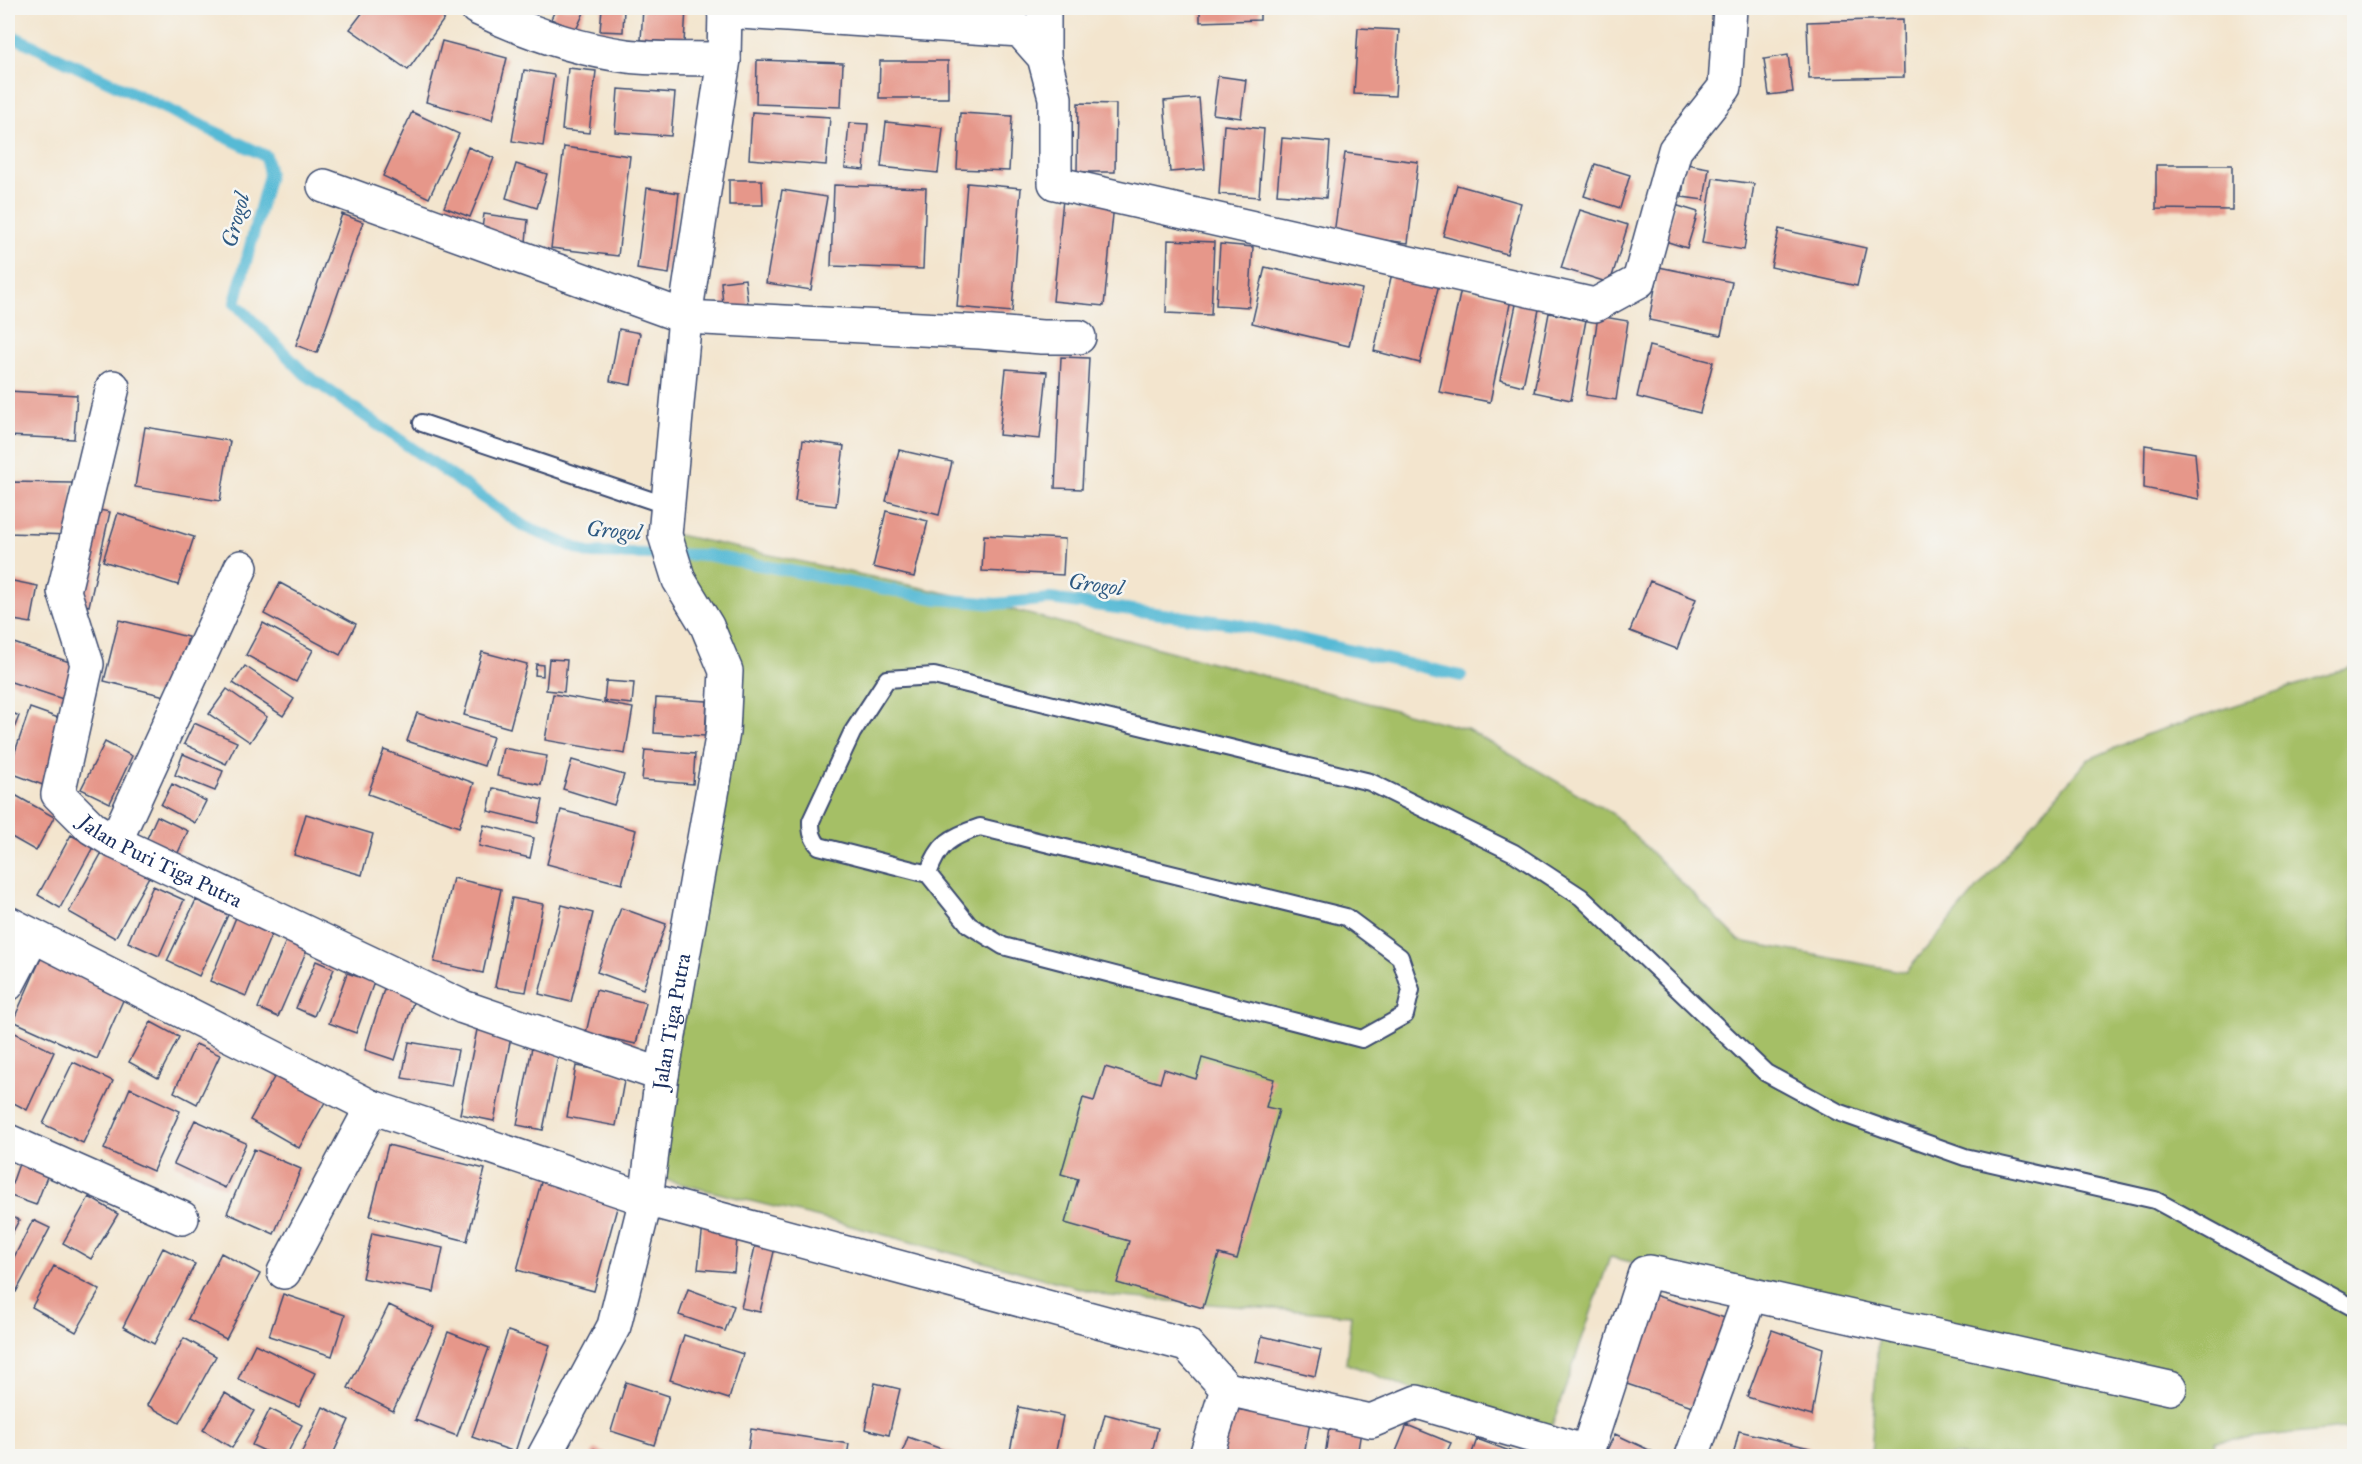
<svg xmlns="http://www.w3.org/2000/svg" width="2362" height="1464" font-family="'IM FELL Great Primer',serif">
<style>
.green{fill:#a5bf66;stroke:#607762;stroke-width:1.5}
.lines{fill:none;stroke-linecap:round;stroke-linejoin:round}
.stream{stroke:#56bad5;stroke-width:12}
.building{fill:#e6978a}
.lane-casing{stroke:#3b4a6f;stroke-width:20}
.street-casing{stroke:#3b4a6f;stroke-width:36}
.lane{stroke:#fff;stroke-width:16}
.street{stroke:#fff;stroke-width:33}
.labels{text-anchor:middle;stroke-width:5;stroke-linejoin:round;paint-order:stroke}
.street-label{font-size:21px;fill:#1b2f5e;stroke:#f6f6f2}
.water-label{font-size:22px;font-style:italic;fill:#2d5982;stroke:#f6f6f2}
</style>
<rect width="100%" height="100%" fill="#f6f6f2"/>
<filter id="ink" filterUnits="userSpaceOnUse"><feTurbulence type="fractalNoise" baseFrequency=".0167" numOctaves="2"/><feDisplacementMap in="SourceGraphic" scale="12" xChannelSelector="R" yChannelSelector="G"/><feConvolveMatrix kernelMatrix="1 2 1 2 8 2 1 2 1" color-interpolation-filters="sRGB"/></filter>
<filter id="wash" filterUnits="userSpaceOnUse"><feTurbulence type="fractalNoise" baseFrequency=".008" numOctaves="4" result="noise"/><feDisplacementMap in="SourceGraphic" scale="24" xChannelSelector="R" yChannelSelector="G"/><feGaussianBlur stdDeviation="1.35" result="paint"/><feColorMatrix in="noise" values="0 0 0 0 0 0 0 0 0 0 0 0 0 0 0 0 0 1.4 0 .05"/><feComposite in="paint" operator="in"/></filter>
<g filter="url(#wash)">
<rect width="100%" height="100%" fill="#f3e5ce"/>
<path class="green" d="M655,530L959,596L1467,729L1613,814L1740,941L1906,972L2087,760L2145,735L2354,666V1427L2215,1441L2213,1456H1871L1879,1320L1610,1257L1546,1444L1346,1363L1351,1315L1109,1296L844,1224L669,1181L637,1153L723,694Z"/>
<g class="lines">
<path class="stream" d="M8,34L266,156L269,175L235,303L305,374L525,527L588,553L707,555L938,599L996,604L1050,599L1236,624L1461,676"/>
</g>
<g id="blocks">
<path class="building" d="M366,8H437L447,15L408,70L350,29Z
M556,8H586L576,30L551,19Z
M602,8H624L623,32L600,31Z
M643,8H686L684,43L641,40Z
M1200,8H1260V20L1200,22Z
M1903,19L1904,77L1809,79L1807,22Z
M1358,28L1399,30L1395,96L1354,94Z
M442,41L507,58L492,120L426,102Z
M1788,55L1793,92L1769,95L1764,59Z
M757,60L843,63L841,107L756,104Z
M880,61H948V98H879Z
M568,68L596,71L589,133L562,130Z
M524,70L554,75L543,146L512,141Z
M1218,76L1246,80L1241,118L1213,114Z
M618,89L675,93L671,136L615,132Z
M1199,98L1205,169L1170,172L1164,101Z
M1078,103L1116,104L1115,172H1077Z
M412,112L459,134L429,198L383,176Z
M752,112L830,117L826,165L749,159Z
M960,113L1012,116L1009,171L957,169Z
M886,122L943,128L938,173L881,167Z
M849,123L868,124L864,170L845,168Z
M1224,125L1264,129L1259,197L1219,194Z
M1282,138L1330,142L1326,198L1277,194Z
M468,147L494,158L470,217L444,207Z
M564,147L630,156L618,256L551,248Z
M1345,153L1418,162L1408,243L1334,234Z
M516,164L547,174L537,208L506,198Z
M1595,164L1630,175L1620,208L1584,196Z
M1686,164L1709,168L1704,200L1682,197Z
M2156,165H2232V210L2156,209Z
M1713,178L1754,184L1744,250L1702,243Z
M729,180H762L763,205H729Z
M967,183L1021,188L1012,312L957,307Z
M834,185L926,188L923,269L831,266Z
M1457,185L1521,203L1507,254L1443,236Z
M647,188L679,193L669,274L637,269Z
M782,190L827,197L811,290L766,283Z
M1063,199L1114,204L1104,306L1053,301Z
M1675,205L1698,212L1687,248L1665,241Z
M1580,210L1628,225L1610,283L1561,268Z
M342,214L363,222L317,353L296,345Z
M484,214L528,220L526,242L481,236Z
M1779,229L1866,248L1857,286L1771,267Z
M1168,240L1214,242L1211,315L1166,313Z
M1220,244L1253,247L1249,307L1216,305Z
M1265,267L1362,289L1349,346L1252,323Z
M1659,267L1732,282L1721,335L1649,320Z
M1392,273L1439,284L1420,363L1374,351Z
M745,279L749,313L724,316L721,282Z
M1461,289L1511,299L1490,402L1439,392Z
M1518,295L1541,300L1523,386L1500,380Z
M1549,313L1586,320L1571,400L1534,392Z
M1598,316L1628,321L1616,400L1586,395Z
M619,329L640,333L631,385L610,381Z
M1649,346L1713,362L1700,413L1637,397Z
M1061,357L1089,358L1082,489L1055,488Z
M1006,369L1047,372L1040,439L999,435Z
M8,391L77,395L74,439L8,436Z
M145,427L230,441L220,501L135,487Z
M803,440L844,446L836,506L795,501Z
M2145,445L2195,453L2199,499L2144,488Z
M899,450L952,462L939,515L886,501Z
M8,482L72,483L71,535L8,533Z
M94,509L110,512L89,606L73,602Z
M886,511L928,521L914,577L873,567Z
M118,513L194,537L178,585L103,561Z
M984,535L1065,539L1063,575L982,571Z
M8,580L38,586L31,623L8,619Z
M1650,581L1696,599L1677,649L1630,631Z
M280,583L356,624L340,655L264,614Z
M119,620L188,637L173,698L104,681Z
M263,623L313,650L296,682L246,655Z
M8,641L81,666L69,701L8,681Z
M482,652L527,664L510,728L464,715Z
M549,659L567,660L564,692L546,690Z
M536,664L543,665V676L535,675Z
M245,666L294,699L283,716L233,683Z
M606,681L634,683L632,704L604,701Z
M227,689L267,717L250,742L209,714Z
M553,694L633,708L625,754L545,740Z
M656,698L707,701L705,736L654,733Z
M30,708L67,721L43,785L8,772Z
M8,711L19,716L8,744Z
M417,713L493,737L484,766L407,741Z
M194,723L237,742L226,764L184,744Z
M105,742L132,756L110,803L81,789Z
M503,748L547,756L541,785L497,776Z
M384,750L474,783L459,827L368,794Z
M645,750L695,754L693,784L642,780Z
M183,754L223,771L215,791L175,775Z
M572,760L624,775L614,805L563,789Z
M172,784L206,801L195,823L161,805Z
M493,788L543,800L538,823L488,811Z
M15,795L54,817L36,851L8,835V809Z
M561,810L636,830L622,884L547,864Z
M306,814L373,834L362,875L294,855Z
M157,816L188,831L175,859L144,845Z
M484,825L534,838L530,858L479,846Z
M71,835L93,847L60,908L38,895Z
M105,847L151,873L115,938L69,912Z
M453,878L501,889L483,973L434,962Z
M153,886L184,900L159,956L128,942Z
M512,898L543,904L526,992L495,987Z
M196,900L228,915L199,976L167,961Z
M562,905L593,913L571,1002L539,994Z
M621,908L666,924L643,989L597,972Z
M237,915L273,930L246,996L210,981Z
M288,936L309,945L278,1017L258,1008Z
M41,958L125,996L97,1059L13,1021Z
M316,961L334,969L314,1016L296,1008Z
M347,973L374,982L356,1033L329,1023Z
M386,983L416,993L395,1060L365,1050Z
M596,990L646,1003L636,1044L586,1033Z
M151,1022L179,1037L158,1078L129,1062Z
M477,1030L511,1037L494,1121L460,1114Z
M11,1031L54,1052L27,1110L8,1100V1039Z
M409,1042L458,1050L451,1086L402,1078Z
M533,1042L560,1047L543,1130L517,1125Z
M196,1044L220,1055L197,1104L174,1092Z
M1202,1058L1274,1079L1266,1107L1279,1110L1237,1259L1219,1254L1203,1308L1117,1283L1129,1241L1065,1223L1078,1179L1061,1174L1083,1098L1094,1101L1105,1067L1160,1083L1164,1069L1196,1079Z
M73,1062L113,1081L83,1143L43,1124Z
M576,1066L625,1075L616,1126L567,1117Z
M280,1067L329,1095L299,1148L250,1120Z
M130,1088L180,1111L153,1171L104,1149Z
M195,1120L246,1143L225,1188L174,1164Z
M388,1145L485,1169L467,1241L370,1216Z
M254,1149L301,1169L274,1234L227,1213Z
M21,1158L50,1169L36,1205L8,1195Z
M543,1175L620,1197L594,1291L517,1270Z
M89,1197L118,1214L91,1259L63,1243Z
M8,1215L19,1220L9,1239L8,1238Z
M33,1220L50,1228L16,1292L8,1288V1269Z
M703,1225L738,1228L734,1272L698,1269Z
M372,1233L443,1248L434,1292L362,1278Z
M757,1238L776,1243L760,1312L741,1308Z
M163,1248L195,1264L154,1344L123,1327Z
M221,1253L260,1274L226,1339L188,1319Z
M54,1266L100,1290L76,1332L32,1307Z
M688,1289L734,1306L725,1331L679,1315Z
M1645,1292L1737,1322L1707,1411L1615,1380Z
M283,1294L345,1315L332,1356L269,1336Z
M389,1305L434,1327L393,1411L348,1388Z
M1772,1330L1823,1348L1812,1416L1747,1397Z
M508,1331L550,1345L515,1452L472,1437Z
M448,1332L489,1348L457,1436L415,1420Z
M684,1335L743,1354L729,1399L670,1380Z
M1262,1336L1321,1350L1315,1376L1256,1362Z
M184,1338L216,1356L179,1423L147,1405Z
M255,1344L315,1373L299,1407L238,1379Z
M626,1382L669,1396L654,1445L611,1431Z
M875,1383L900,1389L889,1435L865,1429Z
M225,1393L254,1411L232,1448L203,1430Z
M323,1407L349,1420L332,1456H300Z
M1019,1407L1063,1416L1055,1456H1009Z
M1229,1408L1310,1421L1304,1456H1222Z
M270,1409L302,1425L286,1456H275L252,1445Z
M1105,1414L1158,1428L1151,1456H1094Z
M1330,1421L1362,1425L1357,1456H1325Z
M1407,1425L1451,1443L1445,1456H1401L1395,1454Z
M751,1429L849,1444L847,1456H747Z
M1739,1431L1810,1448L1808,1456H1733Z
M1615,1434L1662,1456H1604Z
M908,1437L961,1456H901Z
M1477,1439L1523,1456H1471Z
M594,1449L613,1456H591Z"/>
</g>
</g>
<g filter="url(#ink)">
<use href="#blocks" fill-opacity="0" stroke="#3b4a6f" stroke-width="1.5"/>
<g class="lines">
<g class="lane-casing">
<path id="lane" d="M422,423L668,506
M928,874C939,843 950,837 980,827L1346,917L1400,957L1411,990L1405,1015L1362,1039L1003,946L969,925L928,874L819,846C812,838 811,832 811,821L852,733L887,679L934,676L1370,782L1514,853L1581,897L1766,1073L1838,1112L1965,1157L2155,1200L2354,1308"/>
</g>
<g class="street-casing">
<g id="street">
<path d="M477,8C524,31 575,49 627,56C658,60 692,58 724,59"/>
<path d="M724,11L1020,30L1044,57L1055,98V183L1595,305L1639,281L1675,150L1725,87L1730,8"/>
<path d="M1044,57V8"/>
<path d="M324,186L685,317L980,332L1042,337H1079"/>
<path id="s1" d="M113,387L64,591L87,664L58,794L92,828L115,842L463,1007L662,1075"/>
<path d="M115,842L241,567"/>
<path d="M8,923L372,1107L646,1199L1187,1345L1227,1389L1206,1456"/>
<path d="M8,984L33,936"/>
<path d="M8,1141L182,1218"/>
<path d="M284,1272L372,1107"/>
<path d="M1227,1389L1371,1421L1417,1402L1587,1452L1645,1273L1650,1272L2170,1388"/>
<path id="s2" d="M544,1456L614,1326L646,1199L662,1075L723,732L726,671L707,626L679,580L665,535L685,317L724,59L725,8"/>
<path d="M1692,1456L1750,1296"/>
</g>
</g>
<use href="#lane" class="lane"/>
<use href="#street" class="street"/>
</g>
</g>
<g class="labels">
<g class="street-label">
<text dy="7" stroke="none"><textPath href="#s1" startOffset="544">Jalan Puri Tiga Putra</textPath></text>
<text dy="7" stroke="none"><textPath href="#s2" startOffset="458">Jalan Tiga Putra</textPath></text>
</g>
<g class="water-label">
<text transform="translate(235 220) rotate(-75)" y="8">Grogol</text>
<text transform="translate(614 530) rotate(5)" y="8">Grogol</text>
<text transform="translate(1096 584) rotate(8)" y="8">Grogol</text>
</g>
</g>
<rect width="2362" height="1464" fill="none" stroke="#f6f6f2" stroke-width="30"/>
</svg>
